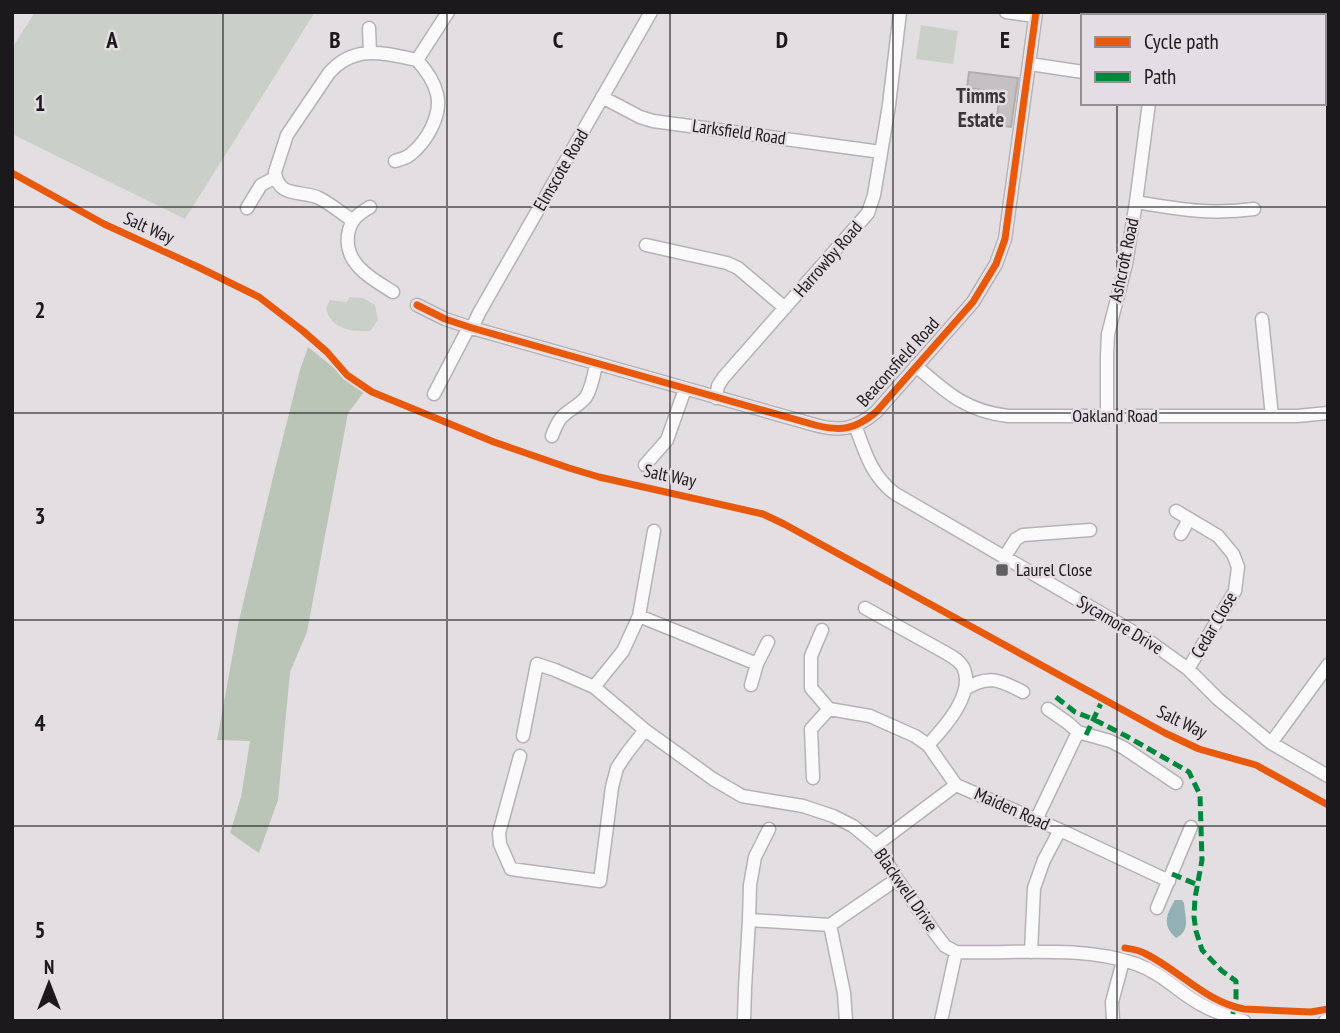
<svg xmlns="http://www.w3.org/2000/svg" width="1340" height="1033" font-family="'PT Sans Narrow',sans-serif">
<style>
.green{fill:#cad0c8}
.forest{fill:#bac5b7}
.water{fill:#93b0b4}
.building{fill:#c5c1c3;stroke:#b0acae;stroke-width:2}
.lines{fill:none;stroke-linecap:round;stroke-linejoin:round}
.minor-casing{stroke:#b5b2b5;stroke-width:15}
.minor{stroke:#fbfafb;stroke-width:12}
.quiet{stroke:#00873e;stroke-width:5;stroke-dasharray:10 5;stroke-linecap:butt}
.cycleway-casing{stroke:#e4dde3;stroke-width:11}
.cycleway{stroke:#e8590c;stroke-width:7}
.grid{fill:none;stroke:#1b191b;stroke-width:2;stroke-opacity:0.55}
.poi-dot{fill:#615e61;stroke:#e4dde3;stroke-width:2.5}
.labels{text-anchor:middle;stroke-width:5;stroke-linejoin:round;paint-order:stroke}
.street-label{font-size:18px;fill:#1b191b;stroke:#e4dde3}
.poi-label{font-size:18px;fill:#1b191b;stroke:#e4dde3;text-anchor:start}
.quarter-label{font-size:21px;font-weight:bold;fill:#3b363a;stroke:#e4dde3}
.grid-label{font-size:23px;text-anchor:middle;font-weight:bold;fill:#1b191b;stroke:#e4dde3;stroke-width:5;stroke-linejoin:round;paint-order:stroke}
</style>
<rect width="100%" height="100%" fill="#e3dee2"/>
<path class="green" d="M35,12H315L185,219L12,134V48Z
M921,25L958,31L953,64L916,59Z
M350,297L363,298L375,305L378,320L370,331C352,332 330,329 326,308L330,300L346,302Z"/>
<path class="forest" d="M308,347L364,392L348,413L307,632L290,672L278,800L259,853L230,833L241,797L250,741L217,740L238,625L272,481L300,370Z"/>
<path class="water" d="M1175,900H1182L1184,903C1185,917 1191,931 1176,938C1162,925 1166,915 1175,900Z"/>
<path class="building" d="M969,72L1018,78L1011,127L996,125L1000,92L967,88Z"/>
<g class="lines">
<g class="minor-casing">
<path id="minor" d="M1006,12L1035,16
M1309,12L1310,16
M369,28L370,53
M417,60L448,12
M1030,64L1083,72
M1324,65L1328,77
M602,97L640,117L653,121L881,152
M1136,202C1179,209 1210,215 1254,209
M370,207C358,214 350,220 348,235C344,264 372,279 393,292
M247,208L261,185L276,177
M352,220C341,213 331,204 319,198C303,190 278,199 275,172L287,135L329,73C354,44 384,53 417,60C426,70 434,81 437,94C442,115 427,141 411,154C407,158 401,159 395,161
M646,245L727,263L738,268L785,308
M417,305L445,319L472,328L815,425C841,432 856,429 876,412L973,302L996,264L1005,239L1036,12
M1262,319L1272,416
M472,328L479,313L651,12
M916,366C947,393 966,411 1008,416H1297L1328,413
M434,394L469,327
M716,398L718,386L723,378L868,213L874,195L889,105L900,12
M1107,417V355L1108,334L1126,264L1136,202L1149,103
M855,425C865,452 871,475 894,493L1149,641L1188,669L1218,699L1271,743L1328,776
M552,436C555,429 557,421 563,416C570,409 580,405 586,397C592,387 594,375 596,364
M645,465L667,440L685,389
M1176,511L1218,536L1233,554L1238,567L1235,591L1188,669
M1181,534L1189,519
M1004,558L1016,539L1023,535L1090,530
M865,608L946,653C953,657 959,660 963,667C976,693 944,728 928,745
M639,616L757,664
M822,630L811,656V688L829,709L870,716L915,736L928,745L956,785L1060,830L1169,881
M751,685L757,664L768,642
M594,687L623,651L639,616L654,531
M965,689C988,674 1000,680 1023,692
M1048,709L1068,723L1078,732L1110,741L1124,748L1176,783
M523,736L537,664L555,670L594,687L645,730L713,779L742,796L803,806L833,816L853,826L876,845L897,879L935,933L945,946L956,952C1013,954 1082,945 1136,964C1162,973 1177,991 1200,1004C1214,1012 1229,1017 1244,1021
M1271,743L1328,665
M520,756L499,833L500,844L511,869L600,881L612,787L617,768L627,753L645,730
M813,778L811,729L829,709
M1036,820L1078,732
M769,829L755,857L750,885L749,920L830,925L897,879
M876,845L956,785
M1157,908L1191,827
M830,925L844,993L846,1021
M1031,952L1034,888L1044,860L1060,830
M744,1021L745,988L749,920
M941,1021L956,952
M1113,1021L1112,1002L1123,961
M1325,1021L1328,1020"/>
</g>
<use href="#minor" class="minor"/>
<path class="quiet" d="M1056,697L1075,712L1093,719L1128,737L1189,772L1200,795L1202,860L1195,898L1194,917L1196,931L1202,950L1222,971L1236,981V999L1232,1018
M1086,735L1103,699
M1172,874L1198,885"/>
<g class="cycleway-casing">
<path id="cycleway" d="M12,173L104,224L198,267L259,297L303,331L327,352L347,375L372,392L494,442L569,468L599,477L763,514L784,524L1165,733L1199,749L1256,765L1328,805
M417,305L445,319L472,328L815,425C841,432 856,429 876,412L973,302L996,264L1005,239L1036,12
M1125,948C1132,949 1140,950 1146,954C1180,971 1206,1002 1244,1009L1311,1012L1328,1009"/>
</g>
<use href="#cycleway" class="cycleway"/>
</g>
<path class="grid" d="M223,12V1021M447,12V1021M670,12V1021M893,12V1021M1117,12V16M1117,103V1021M12,207H1328M12,413H1328M12,620H1328M12,826H1328"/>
<rect class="poi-dot" x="995" y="563" width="14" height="14" rx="3.5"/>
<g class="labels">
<g class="street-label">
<text transform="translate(739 132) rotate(8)" y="6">Larksfield Road</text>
<text transform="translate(561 170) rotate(-60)" y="6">Elmscote Road</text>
<text transform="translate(149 228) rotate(24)" y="6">Salt Way</text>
<text transform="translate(828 259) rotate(-49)" y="6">Harrowby Road</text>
<text transform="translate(1124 260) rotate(-78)" y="6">Ashcroft Road</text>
<text transform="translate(898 362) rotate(-48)" y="6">Beaconsfield Road</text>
<text x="1115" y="422">Oakland Road</text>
<text transform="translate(670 476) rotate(12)" y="6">Salt Way</text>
<text transform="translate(1120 625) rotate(31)" y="6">Sycamore Drive</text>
<text transform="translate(1214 625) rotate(-60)" y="6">Cedar Close</text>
<text transform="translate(1182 722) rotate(26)" y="6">Salt Way</text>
<text transform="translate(1012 809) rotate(24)" y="6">Maiden Road</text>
<text transform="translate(906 890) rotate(55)" y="6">Blackwell Drive</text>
</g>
<g class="poi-label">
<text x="1016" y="576">Laurel Close</text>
</g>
<g class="quarter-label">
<text x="981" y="103">Timms<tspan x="981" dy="24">Estate</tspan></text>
</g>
</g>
<g class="grid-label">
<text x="112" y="48">A</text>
<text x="335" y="48">B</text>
<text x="558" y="48">C</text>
<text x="782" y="48">D</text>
<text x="1005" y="48">E</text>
<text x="40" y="111">1</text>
<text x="40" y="318">2</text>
<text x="40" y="524">3</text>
<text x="40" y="731">4</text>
<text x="40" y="938">5</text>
</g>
<rect width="1340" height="1033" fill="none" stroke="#1b191b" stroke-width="28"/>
<rect x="1081" y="14" width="245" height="91" fill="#e4dde3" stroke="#948f93" stroke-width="2"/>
<rect x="1095" y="37" width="35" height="10" fill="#e8590c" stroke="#948f93" stroke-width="2"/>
<text x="1144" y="49" font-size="21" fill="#1b191b">Cycle path</text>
<rect x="1095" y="72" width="35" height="10" fill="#00873e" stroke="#948f93" stroke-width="2"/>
<text x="1144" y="84" font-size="21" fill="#1b191b">Path</text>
<g transform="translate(49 984)" stroke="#e4dde3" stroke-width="5" paint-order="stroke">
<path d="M0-5L12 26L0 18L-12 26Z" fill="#1b191b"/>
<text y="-10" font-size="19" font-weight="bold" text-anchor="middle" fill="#1b191b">N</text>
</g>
</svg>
